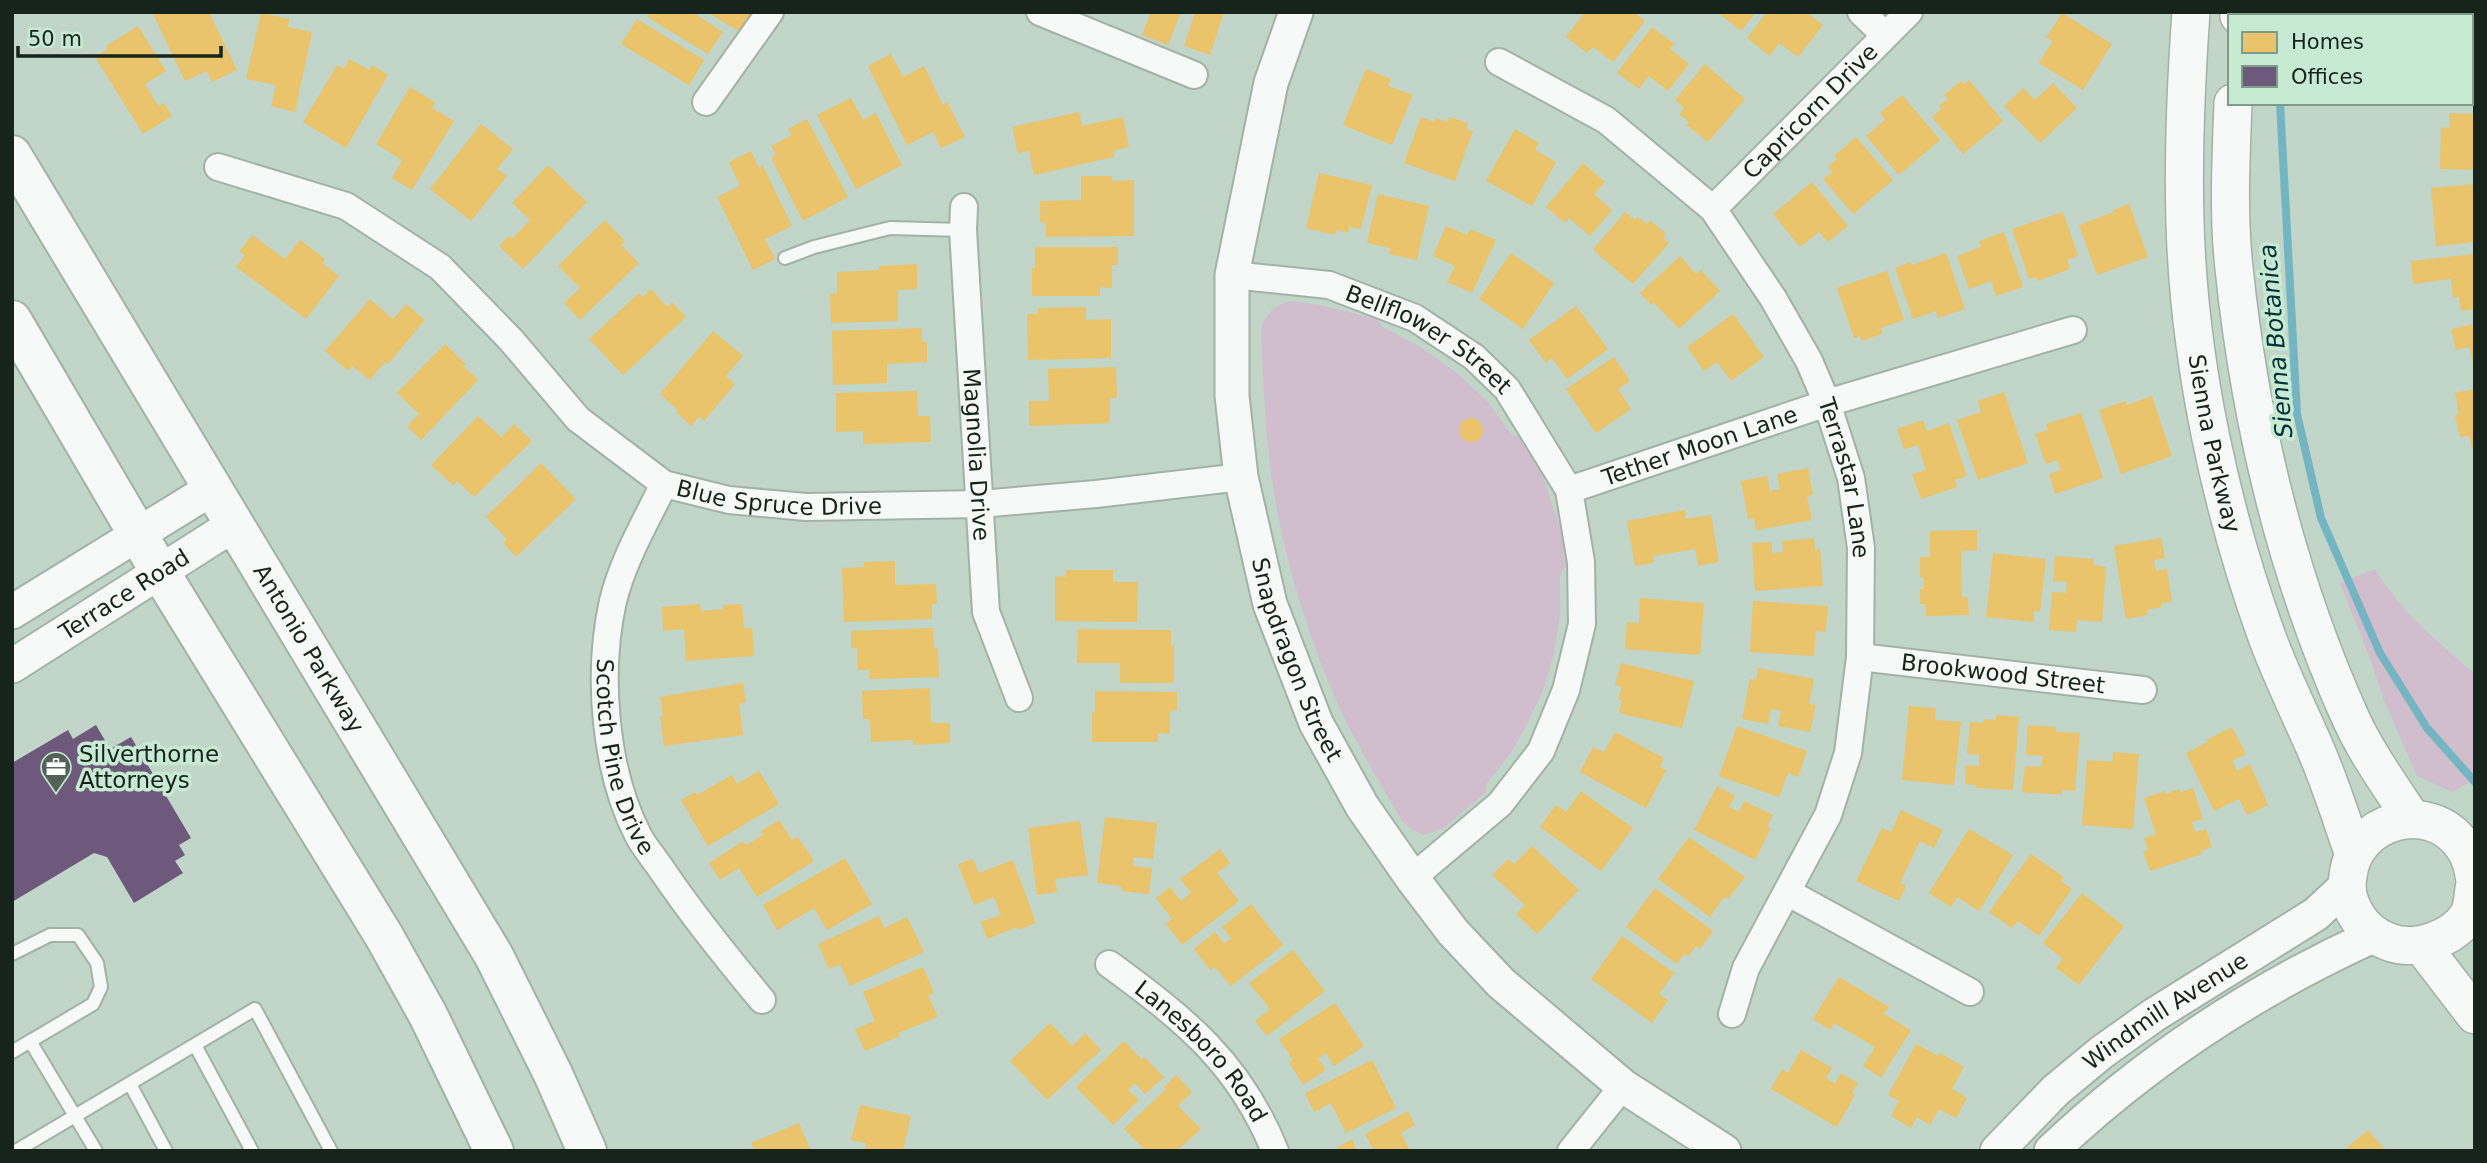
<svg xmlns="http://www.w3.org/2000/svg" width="2487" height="1163" font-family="'DejaVu Sans',sans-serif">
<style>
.green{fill:#d0becc}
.homes{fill:#e9c46a}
.offices{fill:#6d597a}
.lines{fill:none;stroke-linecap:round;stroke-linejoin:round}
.stream{stroke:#73b5c0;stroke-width:8}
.service-casing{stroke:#a2b2a7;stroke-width:16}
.minor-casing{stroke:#a2b2a7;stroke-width:30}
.tertiary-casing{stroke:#a2b2a7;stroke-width:37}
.secondary-casing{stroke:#a2b2a7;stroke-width:40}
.primary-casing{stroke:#a2b2a7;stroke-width:42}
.service{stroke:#f6f9f7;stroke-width:12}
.minor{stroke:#f6f9f7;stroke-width:26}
.tertiary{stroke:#f6f9f7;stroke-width:33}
.secondary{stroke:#f6f9f7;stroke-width:37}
.primary{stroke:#f6f9f7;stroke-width:38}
.labels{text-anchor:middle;stroke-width:7;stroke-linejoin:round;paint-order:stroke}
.street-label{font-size:23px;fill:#16241b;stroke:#c6ead2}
.poi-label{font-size:23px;fill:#16241b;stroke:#c6ead2;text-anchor:start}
.water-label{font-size:24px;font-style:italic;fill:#053039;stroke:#c6ead2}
</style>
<rect width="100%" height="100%" fill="#c1d5c8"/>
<path class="green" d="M1291,301L1324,306L1377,319L1383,327L1422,348L1457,373L1487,401L1511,434L1525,440L1538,464L1561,530L1566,565L1560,575V615L1554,654L1543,690L1528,722L1511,753L1487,783L1485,793L1444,828L1424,835L1412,830L1402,821C1381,784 1358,747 1340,709C1307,635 1282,553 1271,473C1265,425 1263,378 1261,329C1265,314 1275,305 1291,301Z
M2375,569C2399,610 2439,643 2475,674V779L2452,792L2417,776L2383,698L2371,661L2340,583Z"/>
<path class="homes" d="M152,12H195L196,14L209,12L237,70L212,82L207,71L185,81Z
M650,12H692L723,32L708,54L647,17Z
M707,12H759L745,35Z
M1151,12H1181L1168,45L1142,35Z
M1195,12H1224L1210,55L1184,46Z
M1585,12H1634L1645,21L1613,62L1593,47L1587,53L1566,37Z
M1717,12H1756L1741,31Z
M1767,12H1806L1823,25L1798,57L1779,43L1770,56L1747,38Z
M2446,12H2475V39H2471V16H2446Z
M261,13L289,19L288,27L312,32L295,112L271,106L276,85L246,79Z
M2062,13L2112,44L2083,90L2039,63L2053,41L2046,38Z
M637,19L704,60L689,85L621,44Z
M138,26L166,71L145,84L158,106L164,103L172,116L143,134L95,57L108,49L106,46Z
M1652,27L1674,44L1670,49L1689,64L1668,91L1649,76L1639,89L1617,73Z
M2471,49H2475V104H2471Z
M891,54L903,77L924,66L943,105L947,102L965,137L941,148L933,132L907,145L868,66Z
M349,59L369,70L372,65L388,75L346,148L303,122L337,65L344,69Z
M1705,64L1745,99L1708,142L1687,125L1689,122L1679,114L1684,108L1675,100Z
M1366,69L1391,79L1388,86L1413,95L1392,145L1343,125Z
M1969,80L2003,121L1963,154L1932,117L1941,109L1939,106L1948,99L1944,95L1961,81L1964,84Z
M2053,83L2077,108L2040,143L2004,106L2023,88L2035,100Z
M410,87L435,102L432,108L454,121L412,190L392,178L402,160L376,144Z
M1902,95L1940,140L1899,175L1866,136L1885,120L1880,113Z
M851,98L863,120L876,113L902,165L856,189L817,115Z
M1079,112L1082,126L1123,117L1129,147L1113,151L1114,157L1034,175L1029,151L1018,153L1012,127Z
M2449,113L2475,114V170L2440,169L2441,127L2449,128Z
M1421,117L1434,122L1435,118L1447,122L1449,117L1468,123L1466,129L1473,131L1455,181L1404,163Z
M807,119L848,197L803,221L771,158L776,155L771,146L792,135L788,129Z
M481,124L513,149L497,169L507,176L471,221L430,189Z
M1515,129L1539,143L1535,150L1556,162L1532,206L1486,181Z
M1856,137L1893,180L1853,214L1823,179L1832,172L1828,167L1837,159L1834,156Z
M751,151L759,168L763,166L792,226L765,239L775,259L753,270L717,197L740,186L729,162Z
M1583,163L1605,182L1594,194L1612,210L1590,236L1569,218L1565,223L1546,207Z
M548,165L587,202L523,269L499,246L509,236L512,239L530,220L512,203Z
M1319,173L1372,185L1361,229L1349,227L1348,233L1336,230L1335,235L1306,228Z
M1081,176H1112V181L1134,180V236L1046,237V223L1040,222V201L1081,200Z
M1812,182L1848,226L1828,242L1819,232L1800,247L1773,214Z
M2475,184V242L2436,246L2431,188Z
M1378,194L1429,206L1417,260L1389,254L1390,248L1367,243Z
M2129,204L2148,257L2097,275L2079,225L2114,212L2113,210Z
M1625,212L1635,220L1638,217L1647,224L1650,220L1666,234L1663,238L1669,243L1633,284L1593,250Z
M2063,212L2078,256L2067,260L2070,269L2037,281L2036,277L2029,279L2012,229Z
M605,220L625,241L621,245L639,263L580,320L564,303L580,288L558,266Z
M1446,226L1467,235L1470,229L1496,240L1472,293L1447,282L1455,266L1433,256Z
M2004,232L2023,287L1996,296L1991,281L1969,289L1957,256L1981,247L1979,241Z
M252,235L285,259L300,240L325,259L322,263L339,276L306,319L236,267L245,255L239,252Z
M1035,247H1118V265H1112V288L1100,287V296H1032V268H1035Z
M1511,253L1554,283L1523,329L1479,299Z
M1946,253L1965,309L1938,318L1936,311L1913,319L1895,268L1910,262L1912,265Z
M2475,254V309L2461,311L2459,297L2453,298L2451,279L2413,284L2411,261Z
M1680,256L1696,274L1701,270L1720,291L1679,329L1654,303L1651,305L1640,293Z
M917,264V289L898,290V321L831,323L830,294L837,293V272L879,270V266Z
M1887,271L1904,320L1881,328L1882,334L1862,341L1860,336L1854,338L1837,288Z
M651,289L667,307L672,302L686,317L623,375L589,339L639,293L643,297Z
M370,299L393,319L406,304L425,320L388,364L385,362L370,380L352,366L348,371L325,351Z
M1576,306L1608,349L1567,379L1552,358L1546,363L1529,340Z
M1086,307V320L1111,319V358L1028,360L1027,314H1038V308Z
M1733,314L1764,357L1731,381L1717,362L1704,371L1687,347Z
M2475,324V367H2474L2469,347L2456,350L2451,329Z
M922,328V342H927V362L887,364V383L833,385L832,331Z
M713,331L743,356L726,376L735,384L704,421L699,417L691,426L676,412L678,410L660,394Z
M445,344L466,364L463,366L478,380L421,440L407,426L419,414L397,393Z
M1614,357L1630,381L1618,389L1631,409L1596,433L1566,389Z
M1116,367L1117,398H1110V423L1029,426V401H1049L1048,369Z
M2475,389V448H2472L2469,436L2460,437L2455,415L2459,414L2455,393Z
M917,391L918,416H930L931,442L863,444V431L836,432V393Z
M2004,392L2028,463L1978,480L1957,420L1981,412L1978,401Z
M2152,396L2172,456L2121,474L2099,410L2126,401L2127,405Z
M2081,413L2103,478L2055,494L2049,474L2061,470L2057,460L2046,464L2035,434L2048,430L2046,424Z
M478,416L501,437L514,424L532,441L474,497L457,481L453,485L431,465Z
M1459 430a12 12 0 1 1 24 0a12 12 0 1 1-24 0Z
M1923,420L1927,431L1949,423L1967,476L1955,480L1957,487L1921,499L1912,474L1926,470L1918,445L1904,449L1897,429Z
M541,463L576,499L516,557L503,543L507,539L486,517Z
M1808,468L1813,495L1807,496L1812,520L1756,530L1754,518L1748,519L1741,481L1767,476L1770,491L1780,489L1777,474Z
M1685,510L1686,519L1711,515L1719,562L1698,566L1695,549L1653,556L1654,563L1635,566L1627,521Z
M1977,530V550L1961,551L1962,597H1968L1969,615L1926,616V604H1920V589H1924L1923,577H1920V557H1930V531Z
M1814,538L1815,550L1820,549L1823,586L1755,591L1752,543L1772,542V553L1783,552L1782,541Z
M2161,538L2165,558L2154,560L2156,571L2167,569L2172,602L2161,603L2162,607L2147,610L2148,615L2126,619L2114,546Z
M1993,553L2046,559L2040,612L2034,611L2033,622L1986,617Z
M2055,556L2094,559V565L2106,567L2102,622L2077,620L2076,632L2049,630L2052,592L2066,593L2067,582L2053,581Z
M895,561V585L936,584L937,604H932V619L844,622L842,568L864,567V562Z
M1066,570H1113V582H1138L1137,622L1055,621V576L1066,577Z
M1640,598L1704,603L1700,655L1625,649L1627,622L1639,623Z
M1753,601L1828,606L1826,632L1816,631L1814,656L1750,652Z
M700,604L701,611L724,609L723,605L742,604L744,628H752L754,656L686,661L684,629L663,631L662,607Z
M933,628L934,648H938L939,677L870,679L869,670H858L857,648H851V631Z
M1078,629L1171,630V646H1174V683H1120V663H1077Z
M1621,663L1694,681L1682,728L1619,713L1622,700L1618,699L1622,687L1615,685Z
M1758,668L1814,679L1809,704L1816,705L1810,732L1778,726L1781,711L1771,709L1768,724L1742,719L1750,679L1756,680Z
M743,683L746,703H739L743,735L664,746L660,717L663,716L660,697Z
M930,688L931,723H950V743L913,745V740L871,742L870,719H863L862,691Z
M1095,691L1177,692V710L1170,711V734L1158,733V742H1092V712H1095Z
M1909,706L1936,708L1935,720L1961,722L1954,785L1902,780Z
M1996,715L2019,717L2013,790L1976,788V785L1965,784L1966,765L1979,766V755L1967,754L1970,722L1983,723L1984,719L1996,720Z
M2028,725L2056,727V732L2080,733L2075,791L2062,790V795L2022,792L2025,766L2041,767L2043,756L2026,755Z
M1737,726L1807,751L1798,777L1788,773L1779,797L1719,776Z
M2232,727L2246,754L2232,761L2237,771L2250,764L2268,805L2247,815L2239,799L2214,811L2186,753L2208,742L2206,740Z
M1615,732L1664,758L1660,767L1666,770L1646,808L1580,772L1593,747L1604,752Z
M2113,752L2139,754L2133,829L2082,825L2087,760L2112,762Z
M759,771L779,804L708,846L681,800L695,792L697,795L732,775L737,784Z
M1717,786L1735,796L1729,807L1739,812L1744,801L1773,815L1767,826L1771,828L1755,860L1694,830Z
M2193,788L2203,819L2192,822L2195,832L2206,829L2212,847L2201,851L2202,854L2150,871L2143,852L2148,850L2144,838L2156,834L2144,798L2165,791L2166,794L2179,789L2181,792Z
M1581,791L1633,828L1601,871L1540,827L1556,805L1566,812Z
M1901,810L1943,830L1934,848L1920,841L1900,883L1906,886L1899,901L1856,881L1882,828L1891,832Z
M1105,817L1157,823L1153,859L1134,857L1133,866L1152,868L1149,894L1121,891V886L1097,883Z
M779,820L792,840L798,837L814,861L757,897L739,868L720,880L709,863L743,841L746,845L763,835L761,831Z
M1080,821L1088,875L1055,879L1057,892L1037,895L1028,828Z
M1969,829L2013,855L1979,911L1957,897L1951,907L1929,893Z
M1689,837L1745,877L1728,899L1724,897L1710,917L1658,879Z
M1532,846L1579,890L1537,934L1516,914L1525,905L1492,875L1508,859L1514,864Z
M1220,849L1230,863L1217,873L1239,901L1182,945L1166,924L1172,919L1156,898L1170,887L1181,901L1191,893L1180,879Z
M2031,854L2064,877L2061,881L2072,889L2039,936L2018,921L2012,928L1989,912Z
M845,858L872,904L827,930L814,908L777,930L763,905Z
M973,859L979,873L1013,860L1036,923L1018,930L1017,927L987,939L981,922L1001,915L994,897L974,905L958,864Z
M1655,888L1713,931L1700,949L1696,946L1688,957L1684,954L1677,964L1626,927Z
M2082,893L2124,926L2079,985L2056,968L2063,959L2043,943Z
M1251,904L1283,945L1231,986L1215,967L1210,970L1194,949L1215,932L1224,943L1231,938L1222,927Z
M879,916L884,928L907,917L924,952L850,986L840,964L829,969L818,944Z
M1622,936L1674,973L1659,994L1668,1000L1652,1023L1591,979Z
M1293,950L1325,991L1267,1036L1255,1021L1270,1009L1249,983Z
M923,967L934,993L928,995L938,1017L898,1033L900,1036L865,1051L855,1029L875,1021L863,992Z
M1839,977L1889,1007L1884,1014L1911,1030L1881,1078L1863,1066L1875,1047L1834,1023L1830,1030L1813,1019Z
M1335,1003L1364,1046L1334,1066L1326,1053L1318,1058L1326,1070L1303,1085L1289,1062L1293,1060L1279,1039Z
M1050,1023L1072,1046L1085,1033L1101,1050L1047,1100L1010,1061Z
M1124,1041L1141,1059L1144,1057L1164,1077L1145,1094L1135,1083L1128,1090L1139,1100L1113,1125L1076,1087Z
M1916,1044L1938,1056L1940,1053L1964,1067L1952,1089L1967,1098L1956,1118L1939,1109L1930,1125L1917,1117L1911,1128L1891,1116L1899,1101L1888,1095Z
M1801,1050L1832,1068L1826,1078L1835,1084L1841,1073L1858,1083L1852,1093L1855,1095L1837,1127L1771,1089L1782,1069L1788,1073Z
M1372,1060L1396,1108L1346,1133L1331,1103L1314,1112L1305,1093Z
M1176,1075L1192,1092L1178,1106L1201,1129L1177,1151H1146L1124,1129L1166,1089L1164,1087Z
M860,1105L911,1116L903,1151H865L866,1143L851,1140Z
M1408,1111L1415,1125L1401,1133L1410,1151H1374L1365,1134Z
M799,1123L811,1151H754L751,1143Z
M2368,1130L2386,1151H2343Z
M1352,1139L1357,1151H1337L1336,1148Z"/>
<path class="offices" d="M96,725L110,749L131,737L191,838L179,845L185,855L175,861L183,873L134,903L107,857L94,853L12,902V763L68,730L73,739Z"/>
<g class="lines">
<path class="stream" d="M2291,16L2292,12
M2280,103L2297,414L2321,518L2380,653L2427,728L2475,782"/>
<g class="service-casing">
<path id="service" d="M785,258L814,247L890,228L963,230
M12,954L50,935H78L97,963L101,987L93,1004L12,1052
M30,1041L96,1151
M195,1045L252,1151
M130,1084L166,1151
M16,1151L255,1009L331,1151"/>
</g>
<g class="minor-casing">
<g id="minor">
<path d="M1040,12L1194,75"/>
<path d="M1861,12L1885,35"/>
<path id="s1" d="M1499,62L1606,120L1713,209L1773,298L1809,361L1827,403L1851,478L1861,548L1860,657L1848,753L1828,815L1746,968L1732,1014"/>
<path d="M706,102L770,12"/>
<path id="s2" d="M218,167L346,206L440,267L511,340L578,419L664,484L729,500L806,507L980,504L1096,494L1241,477"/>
<path id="s3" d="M964,207L963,230L986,612L1019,698"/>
<path id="s4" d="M1713,209L1909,12"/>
<path id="s5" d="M1232,275L1329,285L1415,318L1474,357L1507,389L1569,490L1581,562L1582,624L1566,690L1541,751L1500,804L1412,878"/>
<path id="s6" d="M664,484C646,521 623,560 613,601C597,672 604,769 638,835C644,847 654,858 662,870C693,916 727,958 762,1000"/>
<path id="s7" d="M1569,490L1827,403L2073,330"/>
<path id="s8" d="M1860,657L2143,690"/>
<path d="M1787,892L1970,992"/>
<path id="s9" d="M1109,964C1184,1019 1239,1062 1275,1151"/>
<path d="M1571,1151L1623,1086"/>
</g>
</g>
<g class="tertiary-casing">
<g id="tertiary">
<path id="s10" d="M1296,12L1271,83L1232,275V396L1241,477L1270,604L1316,723L1362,806L1412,878L1453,932L1501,983L1623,1086L1724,1151"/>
<path d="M12,612L213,488"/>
<path id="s11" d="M12,666L235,524"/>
<path id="s12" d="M1997,1151L2056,1090L2102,1052L2154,1015L2316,914L2347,885"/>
<path d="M2051,1151C2145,1062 2256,989 2375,935"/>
</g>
</g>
<g class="secondary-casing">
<g id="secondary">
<path id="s13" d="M2191,12C2186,82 2183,153 2185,223C2189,361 2220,507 2267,637C2281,675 2299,711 2315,748C2330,782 2341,818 2353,852"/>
<path d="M2239,16L2240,12"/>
<path d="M2233,103C2231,158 2228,214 2234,268C2250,422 2287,577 2351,719C2367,754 2391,787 2412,819"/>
<path d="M2475,881C2473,868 2471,857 2463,846C2430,798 2354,820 2348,876C2346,887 2347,897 2352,907C2359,923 2372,936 2389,942C2415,952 2454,939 2469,914C2473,906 2473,892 2475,883"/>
<path d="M2422,946L2475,1015"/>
</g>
</g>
<g class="primary-casing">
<g id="primary">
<path id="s14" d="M12,155L494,956L553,1074L587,1151"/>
<path d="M12,320L160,572L384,936L428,1015L494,1151"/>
</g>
</g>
<use href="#service" class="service"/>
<use href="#minor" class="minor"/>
<use href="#tertiary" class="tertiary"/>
<use href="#secondary" class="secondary"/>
<use href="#primary" class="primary"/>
</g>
<defs>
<g id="office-pin" transform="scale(1.575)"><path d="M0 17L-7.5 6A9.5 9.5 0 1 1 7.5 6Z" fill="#526258" stroke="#c6ead2"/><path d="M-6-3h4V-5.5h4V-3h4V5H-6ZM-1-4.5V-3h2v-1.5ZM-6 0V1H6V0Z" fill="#fff"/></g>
</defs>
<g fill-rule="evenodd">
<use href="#office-pin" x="56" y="767"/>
</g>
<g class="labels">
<g class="street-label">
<text dy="8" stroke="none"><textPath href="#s4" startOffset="138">Capricorn Drive</textPath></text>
<text dy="8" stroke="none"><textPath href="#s5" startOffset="212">Bellflower Street</textPath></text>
<text dy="8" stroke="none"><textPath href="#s13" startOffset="434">Sienna Parkway</textPath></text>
<text dy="8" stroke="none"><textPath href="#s7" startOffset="138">Tether Moon Lane</textPath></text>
<text dy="8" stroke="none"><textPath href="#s3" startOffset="248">Magnolia Drive</textPath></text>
<text dy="8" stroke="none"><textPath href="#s1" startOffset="564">Terrastar Lane</textPath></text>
<text dy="8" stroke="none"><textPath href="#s2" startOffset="676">Blue Spruce Drive</textPath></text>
<text dy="8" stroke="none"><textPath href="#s11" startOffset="133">Terrace Road</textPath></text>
<text dy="8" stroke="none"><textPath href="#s14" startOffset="576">Antonio Parkway</textPath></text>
<text dy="8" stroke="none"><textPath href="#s10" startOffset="665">Snapdragon Street</textPath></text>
<text dy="8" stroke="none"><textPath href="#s8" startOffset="144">Brookwood Street</textPath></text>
<text dy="8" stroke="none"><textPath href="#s6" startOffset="287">Scotch Pine Drive</textPath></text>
<text dy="8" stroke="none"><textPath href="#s12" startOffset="220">Windmill Avenue</textPath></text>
<text dy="8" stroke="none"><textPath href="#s9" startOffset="128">Lanesboro Road</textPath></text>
</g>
<g class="poi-label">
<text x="79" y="762">Silverthorne<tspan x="79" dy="26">Attorneys</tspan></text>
</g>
<g class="water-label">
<text transform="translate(2276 341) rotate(-95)" y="8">Sienna Botanica</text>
</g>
</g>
<rect width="2487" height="1163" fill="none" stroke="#16241b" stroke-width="28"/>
<rect x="2228" y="14" width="245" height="91" fill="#c6ead2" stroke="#809b89" stroke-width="2"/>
<rect x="2242" y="32" width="35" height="21" fill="#e9c46a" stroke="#809b89" stroke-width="2"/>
<text x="2291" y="49" font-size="21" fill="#16241b">Homes</text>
<rect x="2242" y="66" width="35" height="21" fill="#6d597a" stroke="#809b89" stroke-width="2"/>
<text x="2291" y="84" font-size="21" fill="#16241b">Offices</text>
<path d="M18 46v10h203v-10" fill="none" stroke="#16241b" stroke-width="3.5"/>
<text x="28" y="46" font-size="21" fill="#16241b" stroke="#c6ead2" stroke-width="5" paint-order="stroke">50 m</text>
</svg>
